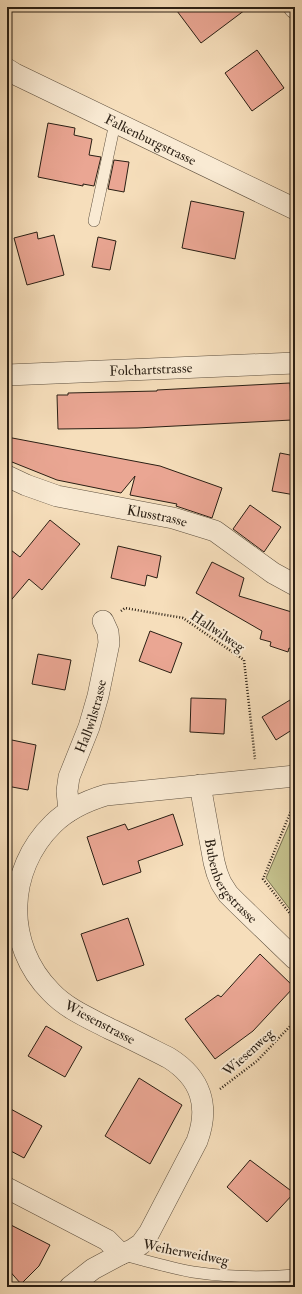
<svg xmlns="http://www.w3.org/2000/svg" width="302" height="1294" font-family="'IM FELL Double Pica',serif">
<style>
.green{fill:#c3bf8b;stroke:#766f50}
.building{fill:#eaa693;stroke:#2a1f14}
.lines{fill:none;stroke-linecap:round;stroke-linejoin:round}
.service-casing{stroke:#5d4f3e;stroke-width:12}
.minor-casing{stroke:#5d4f3e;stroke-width:22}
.path{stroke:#2a1f14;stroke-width:2.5;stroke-dasharray:1 2;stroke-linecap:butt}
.service{stroke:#f9ead3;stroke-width:11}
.minor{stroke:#f9ead3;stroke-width:21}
.labels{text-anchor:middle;stroke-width:4;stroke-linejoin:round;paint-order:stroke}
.street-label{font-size:14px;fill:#2a1f14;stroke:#f9ead3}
</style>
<rect width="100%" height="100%" fill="#f6debb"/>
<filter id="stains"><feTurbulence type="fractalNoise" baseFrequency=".005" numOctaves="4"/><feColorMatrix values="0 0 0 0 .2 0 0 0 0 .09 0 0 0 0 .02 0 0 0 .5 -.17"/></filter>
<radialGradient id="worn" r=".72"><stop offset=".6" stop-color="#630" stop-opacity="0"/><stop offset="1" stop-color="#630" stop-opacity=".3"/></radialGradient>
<path class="green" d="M295,811V916L266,878Z"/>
<path class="building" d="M174,7H249L201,43Z
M257,50L284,88L252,111L225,73Z
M48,123L75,128L74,135L92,139L89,155L101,157L94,186L83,184V186L38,177Z
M114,160L129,162L124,192L108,189Z
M191,201L244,212L235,259L182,248Z
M37,232L38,239L54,235L64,275L27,285L14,238Z
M98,237L116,241L110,270L92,267Z
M290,383L292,420L137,428L58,429L57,395H68V393L157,391V390Z
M7,437L160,466L222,488L212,518L176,506L177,504L130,495L135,476L121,493L57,480L7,460Z
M280,453L295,456V495L272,491Z
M250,505L281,527L264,552L233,529Z
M50,520L80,544L42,590L29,579L7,605V547L20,557Z
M118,546L161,556L157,578L147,575L145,586L111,578Z
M212,562L244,578L239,596L295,613V650L289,648L288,652L270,646L271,642L260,639L262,631L196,593Z
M150,631L182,643L171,673L139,661Z
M38,654L71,660L65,690L32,684Z
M295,697V728L276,740L262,717Z
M191,698L226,699L224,734L190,732Z
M7,739L36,745L28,790L7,786Z
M173,814L183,845L138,861L141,872L103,885L87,837L125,824L128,830Z
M128,918L144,965L97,981L81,934Z
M260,954L294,987L253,1031L215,1059L185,1019L218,995L221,997Z
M46,1026L82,1047L65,1077L28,1056Z
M139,1078L182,1105L150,1164L105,1136Z
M7,1107L42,1126L24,1158L7,1149Z
M250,1160L294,1193L267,1222L227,1187Z
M7,1223L50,1245L39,1266L21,1284L7,1268Z"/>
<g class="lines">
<g class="service-casing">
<path id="service" d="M94,221L115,123
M124,1255C147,1261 170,1268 193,1272C227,1277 261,1278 295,1275"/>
</g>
<g class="minor-casing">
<g id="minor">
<path d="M294,7L295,8"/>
<path id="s1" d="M7,69L15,74L295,209"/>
<path id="s2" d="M7,375L295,363"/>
<path id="s3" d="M7,476L26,485L57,496L173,518L215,531L273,573L295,585"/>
<path id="s4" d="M200,785L214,862L217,873L221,883L228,894L237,903L295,959"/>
<path id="s5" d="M69,811L67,791L69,777L89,727L98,696L109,643L108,632L103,621"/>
<path d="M7,1188L107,1240L121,1254"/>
<path d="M70,1287L93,1269L121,1254L132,1250L141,1244L149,1233L197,1141C210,1106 201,1078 169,1058C149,1048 130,1038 110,1029C89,1018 67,1009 51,992C4,945 6,870 53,824C68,809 86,801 106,795L295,776"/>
</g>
</g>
<path class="path" d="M121,611L125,608L183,618L244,660L255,759
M295,801L263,879L295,920
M220,1089L257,1061L295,1021"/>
<use href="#service" class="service"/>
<use href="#minor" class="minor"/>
</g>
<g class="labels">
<g class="street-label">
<text dy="5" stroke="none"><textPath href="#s1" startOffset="160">Falkenburgstrasse</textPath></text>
<text dy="5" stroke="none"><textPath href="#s2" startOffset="144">Folchartstrasse</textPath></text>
<text dy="5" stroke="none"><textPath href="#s3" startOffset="156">Klusstrasse</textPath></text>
<text transform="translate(218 631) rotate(34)" y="5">Hallwilweg</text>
<text dy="5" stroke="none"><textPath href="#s5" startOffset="99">Hallwilstrasse</textPath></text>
<text dy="5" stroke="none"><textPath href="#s4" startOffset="103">Bubenbergstrasse</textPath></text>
<text transform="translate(100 1022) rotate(28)" y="5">Wiesenstrasse</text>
<text transform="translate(248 1052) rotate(-42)" y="5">Wiesenweg</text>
<text transform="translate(186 1252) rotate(11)" y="5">Weiherweidweg</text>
</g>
</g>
<rect width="302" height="1294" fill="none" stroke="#f6debb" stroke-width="24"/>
<rect x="8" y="8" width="286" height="1278" fill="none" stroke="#2a1f14" stroke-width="2"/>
<rect x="12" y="12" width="278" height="1270" fill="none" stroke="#2a1f14"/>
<rect width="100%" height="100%" filter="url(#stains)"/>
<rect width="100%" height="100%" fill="url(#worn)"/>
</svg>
